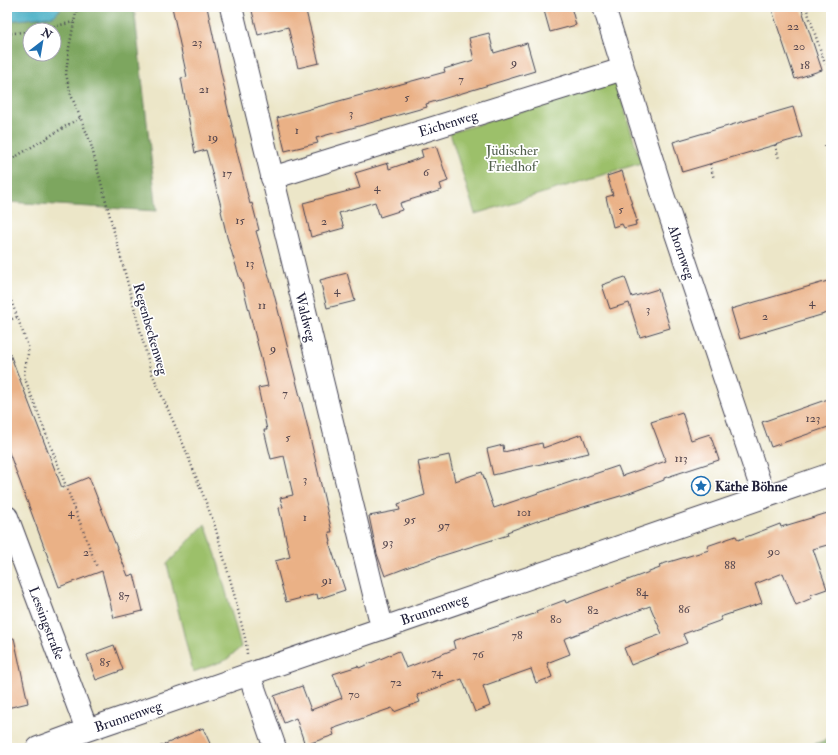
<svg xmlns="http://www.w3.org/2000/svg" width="838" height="755" font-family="'IM FELL Double Pica',serif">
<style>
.green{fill:#9cc06a;stroke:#5f7152}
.forest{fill:#7da65e;stroke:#50644c;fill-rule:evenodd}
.water{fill:#46afc4;stroke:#346880}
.building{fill:#eab186}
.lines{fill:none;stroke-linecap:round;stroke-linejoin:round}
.minor-casing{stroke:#403f50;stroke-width:24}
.path{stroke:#403f50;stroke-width:2.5;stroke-dasharray:1 3;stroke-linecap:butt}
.minor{stroke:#fff;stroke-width:22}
.labels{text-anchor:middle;stroke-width:3.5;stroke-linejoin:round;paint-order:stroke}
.number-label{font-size:12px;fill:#54464e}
.street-label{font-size:14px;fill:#22223b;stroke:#fff}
.park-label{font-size:14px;fill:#53614e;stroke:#fff}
.poi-label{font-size:14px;font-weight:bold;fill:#22223b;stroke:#fff;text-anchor:start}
</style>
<rect width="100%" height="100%" fill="#fff"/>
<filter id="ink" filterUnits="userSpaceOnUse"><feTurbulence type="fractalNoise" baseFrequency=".025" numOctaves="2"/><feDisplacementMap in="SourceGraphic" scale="8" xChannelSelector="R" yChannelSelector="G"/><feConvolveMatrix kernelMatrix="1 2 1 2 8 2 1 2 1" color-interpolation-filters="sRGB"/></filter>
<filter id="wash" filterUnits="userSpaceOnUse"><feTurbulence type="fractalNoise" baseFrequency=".012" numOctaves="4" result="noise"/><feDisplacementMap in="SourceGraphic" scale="16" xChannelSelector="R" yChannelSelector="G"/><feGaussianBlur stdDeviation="0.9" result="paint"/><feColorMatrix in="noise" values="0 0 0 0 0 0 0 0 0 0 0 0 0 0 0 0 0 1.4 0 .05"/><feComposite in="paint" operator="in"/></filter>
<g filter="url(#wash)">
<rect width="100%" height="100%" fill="#ece6c8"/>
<path class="green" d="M616,82L641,163L475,214L450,133Z
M205,524L216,555L241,647L226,660L193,672L167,564Z"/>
<path class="forest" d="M62,7H134L157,211L7,202V21L54,16ZM30,30H54V54H30Z
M831,738V748H803Z"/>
<path class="water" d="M7,7H62L54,16L7,21Z"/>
<g id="blocks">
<path class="building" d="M172,7H207L227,101H226L236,143L235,144L250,204L252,203L259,230L256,231L273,290L306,420L332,532H329L331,542H329L345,590L318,599L317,594L286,602L275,561L290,557L279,508L283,507L280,498L293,495L284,456L271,459L264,430H267L258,388L268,386L241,279H240L227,237L221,211L222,210L206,150L195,153L181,78L187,77Z
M251,7H305L319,63L298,68L288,27L258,35Z
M543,7H571L576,25L550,32Z
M771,7H801L822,70L795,79Z
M489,33L494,53L527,43L535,71L426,104L427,107L316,138L318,143L285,151L277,118L445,72L444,69L474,60L469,38Z
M793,107L802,137L682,172L673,142Z
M436,146L448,181L440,184L442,190L400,203L402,210L380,217L375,202L339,213L344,228L311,237L303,203L360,188L355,173L388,163L389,169L423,157L421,150Z
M622,171L637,221H635L636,225L624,228L622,224L613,227L606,197L613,195L607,176Z
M347,273L355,301L327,308L320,280Z
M625,277L632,297L658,289L670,328L640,337L629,303L610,309L602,285Z
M831,280V312L740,339L731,309Z
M8,349L62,488L89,477L128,576L134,574L143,611L114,618L102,571L59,587L7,447V350Z
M831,398V426L771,447L762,422Z
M682,412L691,440L710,434L719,460L664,478V480L627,494L540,520L507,532L508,535L419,563L385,576L377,554L369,516L400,510L398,504L425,495L418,462L449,455L455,481L482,472L494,508L618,466L622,476L666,461L651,422Z
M582,434L589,453L493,475L487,449L503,445L504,452L542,443L543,448Z
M831,512V544L813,549L827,589L810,595L812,598L796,605L783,573L755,584L762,603L720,617L722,620L683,634L687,643L631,665L624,648L662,634L650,606L564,639L570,654L547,663L552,677L536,683L531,669L483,686L490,706L475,712L462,679L417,695L420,702L394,712L392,708L332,729L334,735L305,745L296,718L284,723L274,696L302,686L311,710L342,698L333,674L358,666L359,668L399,651L406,668L455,649L453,641L537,613L536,611L565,600L566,603L660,568L659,565L709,550L707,546L736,536L738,540L780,524L781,527Z
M14,638L28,703L7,708V639Z
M114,645L123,670L96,680L87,655Z
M203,728L212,748H156Z"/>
</g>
</g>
<g filter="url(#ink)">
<use href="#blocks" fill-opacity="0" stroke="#403f50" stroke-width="1"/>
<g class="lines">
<g class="minor-casing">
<path id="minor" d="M231,7L382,627
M604,7L663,195L764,496
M272,178L623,69
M7,517L87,730
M249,674L275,748
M38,748L87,730L831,474"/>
</g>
<path class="path" d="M77,7L69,48L66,74L71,95L90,141L151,371L184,446L214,523L232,586L246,642L247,654
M806,7L825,64
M38,30L74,22
M7,34L30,31
M775,145L779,159
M825,145L828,153L831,152
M7,162L81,117
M710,164L714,179
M7,290L28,346C30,357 22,368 25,379L97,567
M12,319L17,317"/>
<use href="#minor" class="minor"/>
</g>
</g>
<defs>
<g id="sight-ring" transform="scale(1)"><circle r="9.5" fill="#fff" stroke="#1f6fb2" stroke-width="1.5"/><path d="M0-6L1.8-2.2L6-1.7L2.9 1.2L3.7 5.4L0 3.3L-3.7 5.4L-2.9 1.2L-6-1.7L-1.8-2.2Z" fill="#1f6fb2"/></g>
</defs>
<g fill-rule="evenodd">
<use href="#sight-ring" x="701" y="486"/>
</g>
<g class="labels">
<g class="number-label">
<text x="793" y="30">22</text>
<text x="197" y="46">23</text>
<text x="799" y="50">20</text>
<text x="514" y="66">9</text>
<text x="805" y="69">18</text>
<text x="461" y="83">7</text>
<text x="204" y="93">21</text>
<text x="407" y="101">5</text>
<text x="351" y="117">3</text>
<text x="297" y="134">1</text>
<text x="213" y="141">19</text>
<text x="426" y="176">6</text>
<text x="227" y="177">17</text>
<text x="377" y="191">4</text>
<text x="621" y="213">5</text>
<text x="240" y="224">15</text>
<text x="324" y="225">2</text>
<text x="250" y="267">13</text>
<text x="337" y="294">4</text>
<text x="812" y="306">4</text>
<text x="262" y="309">11</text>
<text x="648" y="313">3</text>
<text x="765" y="320">2</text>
<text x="273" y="352">9</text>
<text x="285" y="397">7</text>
<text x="813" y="422">123</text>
<text x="288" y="441">5</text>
<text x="681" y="462">113</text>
<text x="305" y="483">3</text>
<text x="71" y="516">4</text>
<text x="524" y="516">101</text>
<text x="305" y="521">1</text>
<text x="410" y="523">95</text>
<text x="444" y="529">97</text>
<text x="388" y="546">93</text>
<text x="774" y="555">90</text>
<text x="86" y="556">2</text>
<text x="730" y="569">88</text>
<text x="327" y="584">91</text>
<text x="642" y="596">84</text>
<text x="124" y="600">87</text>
<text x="684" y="613">86</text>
<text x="593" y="614">82</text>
<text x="556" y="623">80</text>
<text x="517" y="639">78</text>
<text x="478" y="658">76</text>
<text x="105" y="666">85</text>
<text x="437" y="676">74</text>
<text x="396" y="686">72</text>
<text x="354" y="698">70</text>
</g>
<g class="street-label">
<text transform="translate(448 123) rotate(-17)" y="5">Eichenweg</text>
<text transform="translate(682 252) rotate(71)" y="5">Ahornweg</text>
<text transform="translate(306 317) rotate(76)" y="5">Waldweg</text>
<text transform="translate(151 329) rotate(74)" y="5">Regenbeckenweg</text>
<text transform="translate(434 609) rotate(-19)" y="5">Brunnenweg</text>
<text transform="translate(47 623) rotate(69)" y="5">Lessingstraße</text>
<text transform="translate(128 716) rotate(-19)" y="5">Brunnenweg</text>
</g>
<g class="park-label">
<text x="512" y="155">Jüdischer<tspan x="512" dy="16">Friedhof</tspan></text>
</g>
<g class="poi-label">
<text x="715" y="491">Käthe Böhne</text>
</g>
</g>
<rect width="838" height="755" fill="none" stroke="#fff" stroke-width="24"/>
<g transform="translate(42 42) rotate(31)"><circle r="19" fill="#ffffff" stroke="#a7a7b1"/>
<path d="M0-3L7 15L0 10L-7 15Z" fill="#1f6fb2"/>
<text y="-6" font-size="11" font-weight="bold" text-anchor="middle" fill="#22223b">N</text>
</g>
</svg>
